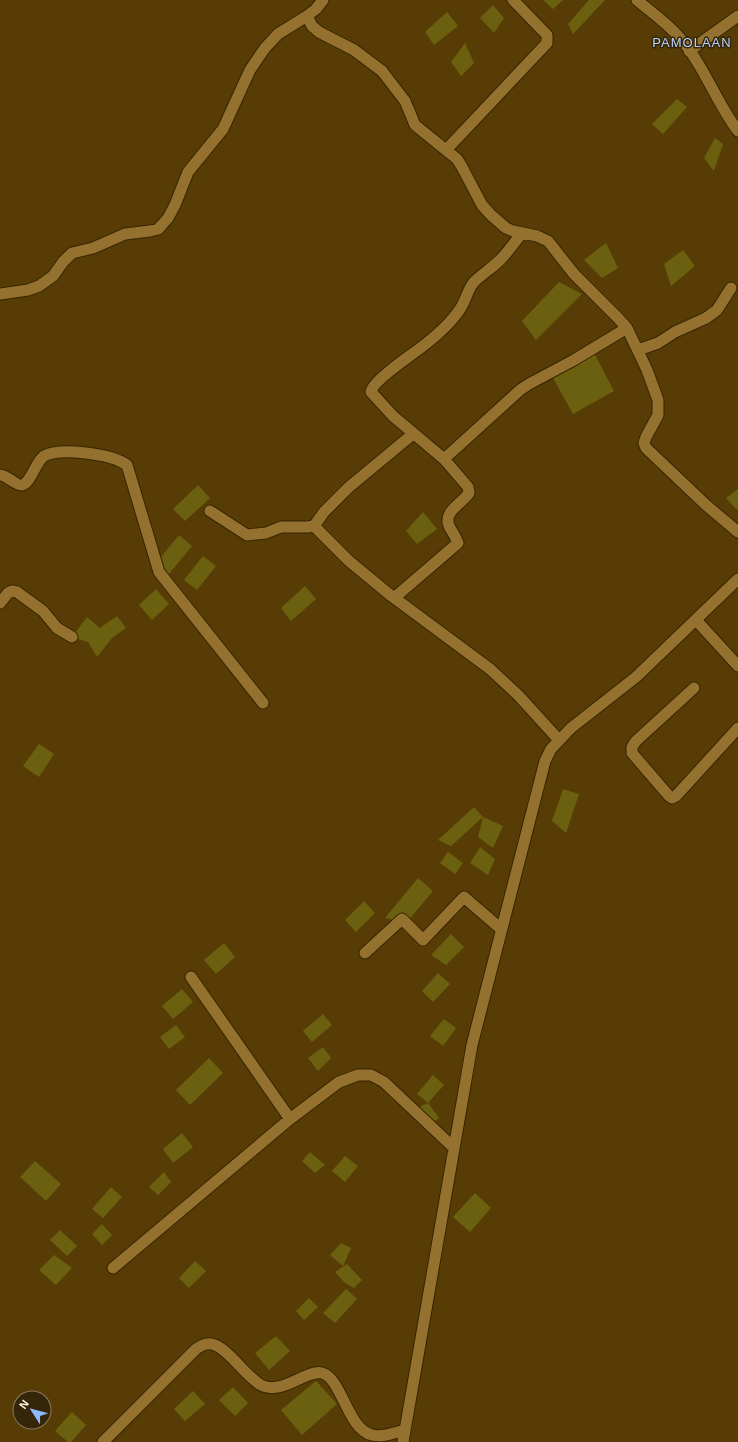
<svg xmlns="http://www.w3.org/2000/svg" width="738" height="1442" font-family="Helvetica,sans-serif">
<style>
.building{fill:#6b6010}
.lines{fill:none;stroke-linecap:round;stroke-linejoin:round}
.minor-casing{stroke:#372501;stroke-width:13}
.minor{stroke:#94712e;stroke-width:11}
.labels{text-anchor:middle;stroke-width:3;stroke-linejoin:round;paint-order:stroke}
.quarter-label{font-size:13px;letter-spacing:1px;fill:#b8d0f6;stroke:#35260a}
</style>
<rect width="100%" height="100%" fill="#573d05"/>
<path class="building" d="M543,0H563L553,9Z
M589,0H605L573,34L568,24Z
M493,5L504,18L494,33L480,18Z
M447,12L458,26L434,45L425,32Z
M465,43L474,63L461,76L451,62Z
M677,99L687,107L663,134L652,124Z
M715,138L723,144L714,171L704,158Z
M606,243L618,268L602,278L584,260Z
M683,250L695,266L671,286L664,264Z
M559,282L582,294L536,340L522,321Z
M594,353L614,391L573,414L552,376Z
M198,485L210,498L185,521L173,509Z
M738,489V509L737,510L726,498Z
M423,512L437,529L417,544L406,531Z
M179,535L192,546L169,574L156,563Z
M203,556L216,566L197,590L184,580Z
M305,586L316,599L291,621L281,608Z
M156,589L169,604L152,620L139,605Z
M117,616L126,628L112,638L97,657L88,642L72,637L87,617L100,628Z
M39,744L54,754L39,777L23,766Z
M563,789L579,794L566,833L552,821Z
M474,807L483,817L451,846L438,840Z
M483,817L503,826L493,848L478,837Z
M480,847L495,859L488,875L470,863Z
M448,852L463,863L455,874L440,863Z
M418,878L433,891L406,923L385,918Z
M364,901L375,913L356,932L345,920Z
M451,934L464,947L446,965L431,955Z
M224,943L235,957L216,974L204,960Z
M438,973L450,984L433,1002L422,991Z
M182,989L193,1002L173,1019L162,1006Z
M323,1014L332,1025L312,1042L303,1031Z
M444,1019L456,1028L443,1046L430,1036Z
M176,1025L185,1037L169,1049L160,1037Z
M323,1047L331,1058L318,1071L308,1058Z
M209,1058L223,1073L190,1105L176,1090Z
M433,1075L444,1085L428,1103L417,1094Z
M428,1103L439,1118L429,1125L413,1110Z
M182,1133L193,1147L173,1163L163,1149Z
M310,1152L325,1165L315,1173L302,1161Z
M345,1156L358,1166L345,1182L332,1171Z
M35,1161L61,1184L46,1201L20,1177Z
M164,1172L171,1182L158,1195L149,1187Z
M111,1187L122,1197L103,1218L92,1209Z
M475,1193L491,1208L470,1232L453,1217Z
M102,1224L112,1235L102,1245L92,1234Z
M60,1230L77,1246L67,1256L50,1240Z
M341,1243L351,1248L343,1266L330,1255Z
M54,1255L72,1268L56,1285L39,1270Z
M195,1261L206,1271L189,1288L179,1278Z
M347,1264L362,1280L354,1288L345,1283L335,1272Z
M346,1289L357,1299L335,1323L323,1313Z
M309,1298L318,1307L304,1320L296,1311Z
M276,1336L290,1351L269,1370L255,1353Z
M316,1381L337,1404L302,1435L281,1410Z
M233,1387L248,1403L235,1416L219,1400Z
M193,1391L205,1404L185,1421L174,1409Z
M72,1412L86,1425L71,1442H68L55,1431Z"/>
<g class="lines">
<g class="minor-casing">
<path id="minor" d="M637,0C651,12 667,23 679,37C704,65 716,102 738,131
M307,16L312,26L319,32L354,50L382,71L405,101L415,125L457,159L462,167L482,205L491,215L506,228L513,231L537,236L548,241L574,274L618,318L627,328L647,370L658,400V415L646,437L644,443L646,448L706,505L738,532
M689,51L738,16
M446,150L547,43V35L513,0
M0,294L28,290L39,286L53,276L63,262L72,253L93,248L125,234L150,231L158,229L161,226L168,218L175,205L188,172L223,129L250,70L265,48L278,34L307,16L316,9L323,0
M638,350L658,343L675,332L706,318L717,310L731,288
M413,434L349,487L324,512L314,526L349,561L389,594L490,669L518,695L559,740
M444,459L520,390L529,384L574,360L627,328
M0,475C7,475 16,486 22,485C31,483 36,461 44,456C60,447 112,454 127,465L159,572L263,703
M210,511L247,535L266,533L281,527H308L314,526
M394,598L458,543C456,537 452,532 449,526C443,511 462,504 469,493L468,487L444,459L393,416L371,392C372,381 413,354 423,346C436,336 451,323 460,309C466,301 467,290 474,282C482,274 492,268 500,260C508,252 514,243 521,234
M0,603L8,593L12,591L17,592L43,611L57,628L72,637
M696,620L738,666
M694,688L636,741L632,747V753L669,796L672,798L676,796L738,728
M365,953L402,919L423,940L464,897L501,929
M191,977L290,1119
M113,1268L290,1119L339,1082L358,1075H371L384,1082L454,1148
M103,1442L196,1349C199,1347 204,1344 207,1344C224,1341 244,1376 261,1385C282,1396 306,1369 322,1373C342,1378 347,1429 372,1435C382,1438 396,1432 405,1430
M403,1442L472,1045L545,761L551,749L571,728L636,677L738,579"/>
</g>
<use href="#minor" class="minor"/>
</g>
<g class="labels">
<g class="quarter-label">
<text x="692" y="47">PAMOLAAN</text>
</g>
</g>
<g transform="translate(32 1410) rotate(306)"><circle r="19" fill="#35260a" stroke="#867860"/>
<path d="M0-3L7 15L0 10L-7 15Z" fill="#8fb8fd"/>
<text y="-6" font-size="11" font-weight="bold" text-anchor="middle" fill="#fff3e0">N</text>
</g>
</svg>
